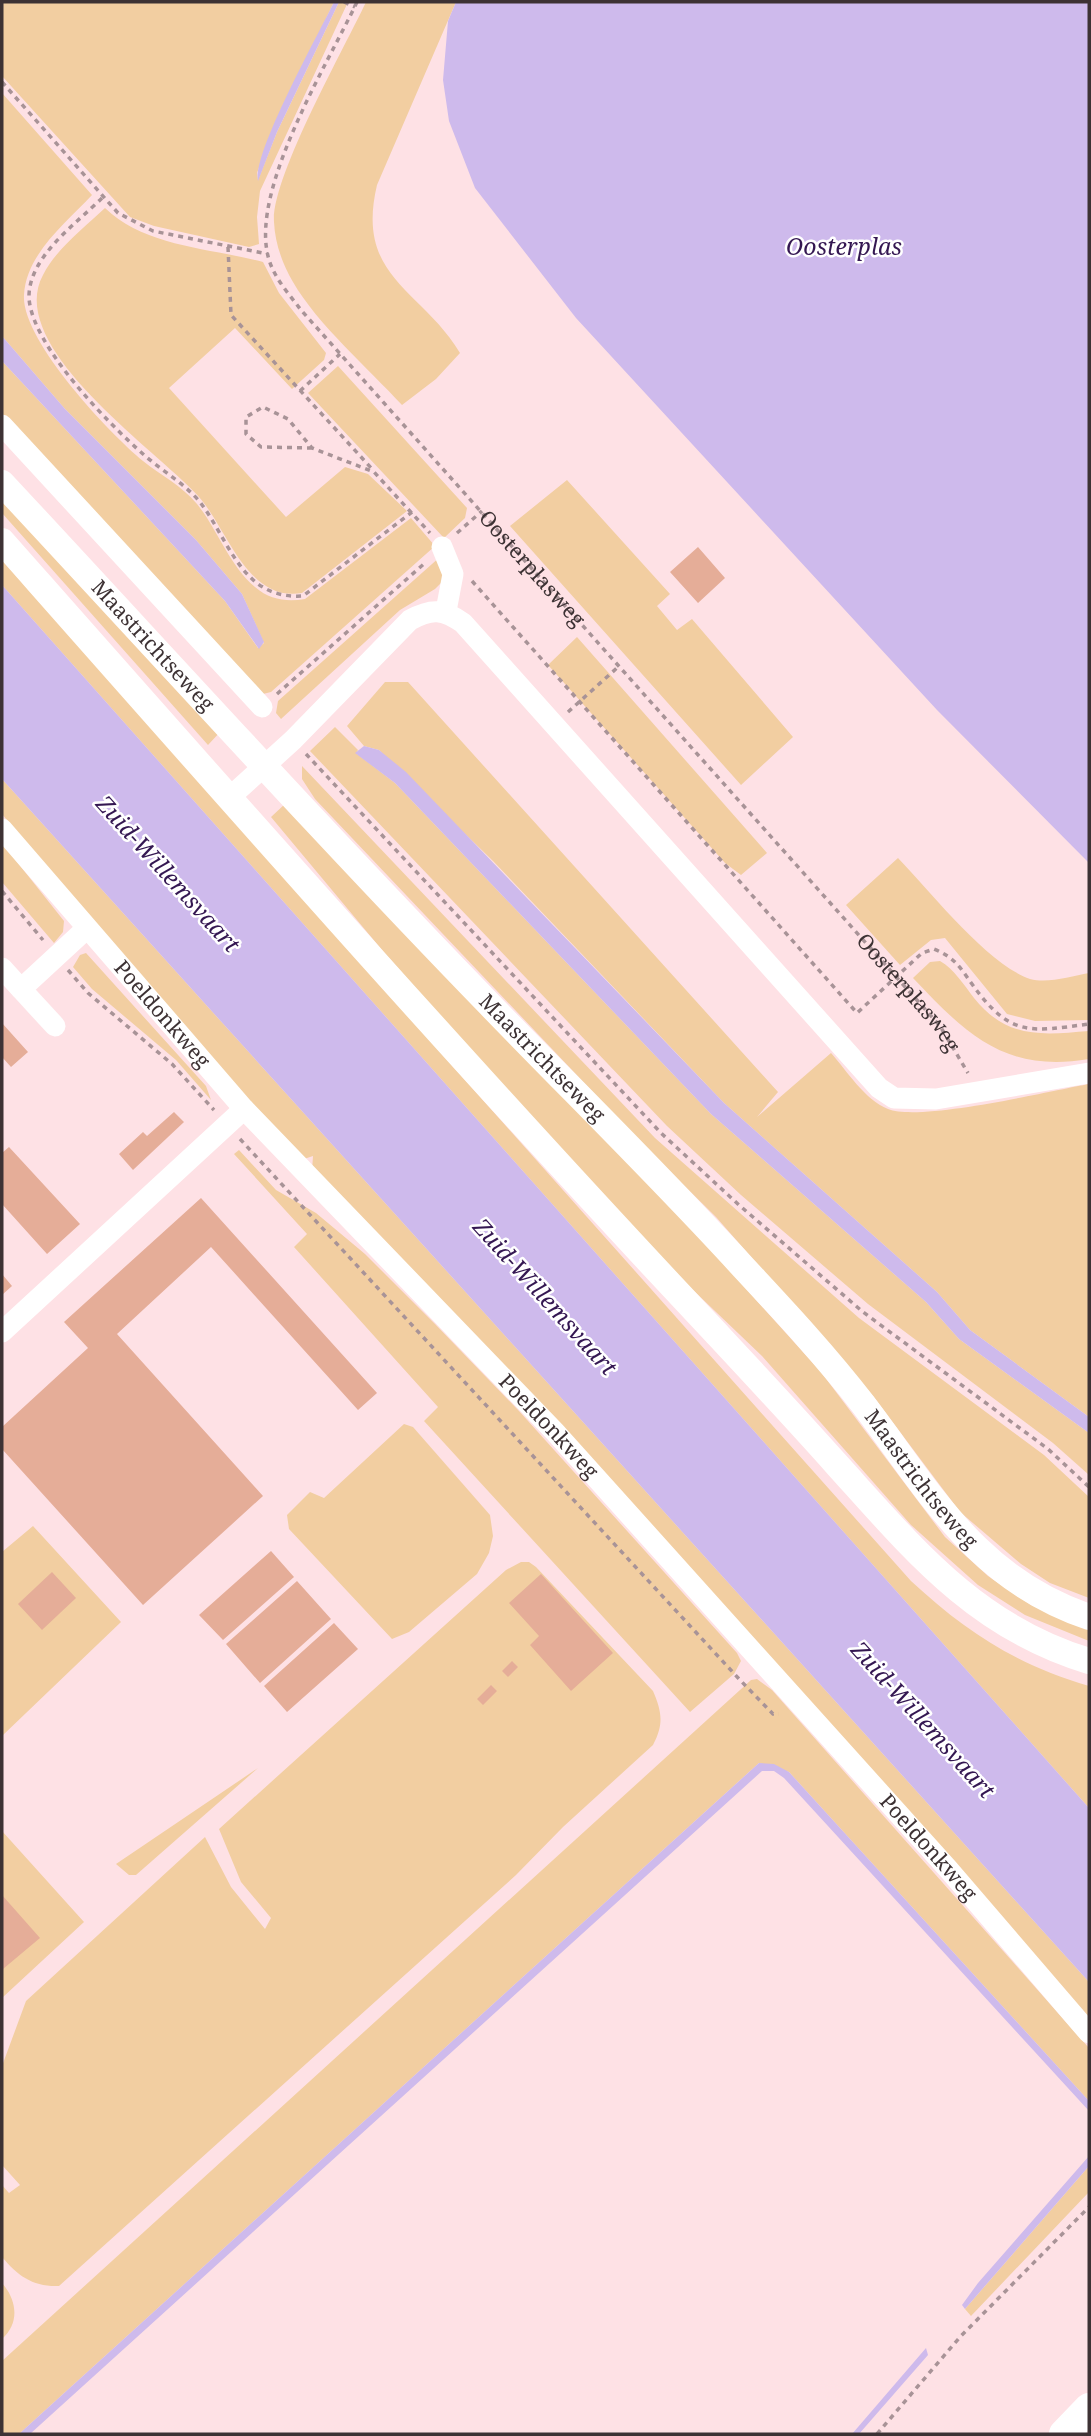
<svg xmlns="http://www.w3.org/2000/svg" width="1091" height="2436" font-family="'Noto Serif',serif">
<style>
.green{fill:#f2cea1}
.water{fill:#cebaec}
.building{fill:#e5ad98}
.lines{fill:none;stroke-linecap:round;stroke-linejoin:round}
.path{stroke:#a89397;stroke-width:3.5;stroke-dasharray:5 5;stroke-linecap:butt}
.minor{stroke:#fff;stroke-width:21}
.major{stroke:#fff;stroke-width:26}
.highway{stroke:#fff;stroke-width:30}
.labels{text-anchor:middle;stroke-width:5;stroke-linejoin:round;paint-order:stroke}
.street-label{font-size:21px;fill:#3d3234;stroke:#fff}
.water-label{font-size:23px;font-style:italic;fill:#341752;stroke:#fff}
</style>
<rect width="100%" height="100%" fill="#fee1e5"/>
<path class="green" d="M2,2H334L272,130L257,173L258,180L277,132L339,2H348L260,191L257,217L259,244L249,247L154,226L130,217L2,76Z
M366,2H456L377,185C355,278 421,288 460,353L436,379L402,405C369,369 317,324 293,282C282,263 275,243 274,222C271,178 345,47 366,2Z
M2,93L92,195C66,223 26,254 24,295C21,340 109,433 143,461C162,476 181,485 197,504C218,530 229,565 255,587C270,600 287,602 305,599L411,518L435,546L271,692L263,694L2,416V361L225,601L258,648L264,643L242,594L196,540L65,409L2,336Z
M105,208C145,247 211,248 263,262L279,293L326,353L324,360L292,389L235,328L169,388L286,517L345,467L368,474L407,511L302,593C247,602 228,530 199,497C157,450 4,347 43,275C56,249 84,228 105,208Z
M338,366L467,508L465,518L444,538L308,393Z
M567,480L670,594L657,606L677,630L692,619L793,737L741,785L510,526Z
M2,495L221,731L208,745L2,513Z
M441,556L443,581L435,589L400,610L281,719L276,713L278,701Z
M2,560L911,1581C966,1632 1017,1665 1089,1686V1808L2,585Z
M577,637L767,853L741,875L725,863L548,665Z
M385,682H408L778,1092L757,1117L831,1053C847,1071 865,1100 888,1109C920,1122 1050,1091 1089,1084V1417L970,1330L937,1292L724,1103L493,861L379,750L364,746L347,726Z
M335,727L358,750L356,753L395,783L711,1114L926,1302L959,1339L1089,1433V1475L1053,1443L868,1304L741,1195L667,1126L310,751Z
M302,766L655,1138L859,1318L1044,1455L1089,1497V1598L1050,1583L1021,1564L960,1512L873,1396L716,1217L644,1146L315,799L302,779Z
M2,779L1089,1982V2022L312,1171L313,1156L301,1160L86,918L2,814Z
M286,803L712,1251L821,1372L945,1537L988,1576L1031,1605L1089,1629V1641L1025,1615L978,1585L911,1525L762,1356L625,1225L382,950L271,817Z
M2,843L64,921L63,932L54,943L2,882Z
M898,858C931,892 987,964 1030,979C1048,984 1071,976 1089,973V1020L1035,1021L1007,1014L945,938L931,940L900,965L846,905Z
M86,953L206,1086L211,1100L176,1060L92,989L73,967L80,955Z
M940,961C954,969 964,985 974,998C1007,1039 1041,1035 1089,1031V1059C1005,1073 967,1035 913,978L930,962Z
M239,1150L276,1190L316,1213L365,1254L435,1324L519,1411L737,1653L741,1661L734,1674L690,1712L424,1421L438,1407L294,1247L307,1234L234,1154Z
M404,1424L413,1427L490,1515L493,1536L489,1553L477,1574L409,1632L392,1639L289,1529L287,1515L310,1492L324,1498Z
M33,1526L121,1622L2,1736V1552Z
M521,1562H529L536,1567L653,1691C662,1712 664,1724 653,1745L563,1827L516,1875L59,2286C33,2287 18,2276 2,2257V2185L9,2193L20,2185L2,2165V2066L26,2001L205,1837L231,1887L265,1929L271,1918L241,1882L219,1829L506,1570Z
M757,1679L772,1690L1089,2048V2101L789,1772L759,1763L19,2434H2V2361L751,1680Z
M258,1768L136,1875H129L116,1864Z
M2,1831L84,1922L2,1998Z
M1089,2166V2192L971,2316L965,2309Z
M2,2283C17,2300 20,2323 2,2339Z"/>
<path class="water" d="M334,2H339L277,132L258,181C252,154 319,33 334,2Z
M456,2H1089V863L937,710L576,318L475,188L449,121L443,80L448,21Z
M2,336L65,409L196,540L242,594L264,642L259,649L225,601L2,361Z
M2,585L1089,1808V1982L2,779Z
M364,746L379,750L406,772L724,1103L937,1292L970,1330L1089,1417V1433L959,1339L926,1302L711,1114L395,783L355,753Z
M759,1763L774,1764L789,1772L1089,2101V2111L784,1778L774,1771H762L30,2434H19Z
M1089,2156V2166L965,2309L962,2305L978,2283Z
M926,2348L928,2355L859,2434H852Z"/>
<path class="building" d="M698,547L725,578L698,603L670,572Z
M2,1023L28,1052L11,1067L2,1057Z
M174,1112L184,1122L133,1170L119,1154L143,1132L147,1136Z
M9,1147L80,1224L47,1254L2,1204V1153Z
M201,1198L377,1393L358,1410L211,1247L117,1334L263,1496L143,1605L2,1449V1427L88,1348L64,1322Z
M2,1274L12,1286L2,1295Z
M271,1551L294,1577L223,1640L199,1615Z
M52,1572L76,1598L42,1630L18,1604Z
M541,1574L613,1653L571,1691L530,1645L539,1636L509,1603Z
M297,1581L331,1619L260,1683L226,1644Z
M334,1623L358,1649L287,1712L264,1686Z
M512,1661L518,1667L508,1677L502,1671Z
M491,1685L497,1691L483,1705L477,1699Z
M2,1895L40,1938L3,1969L2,1967Z"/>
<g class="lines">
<g class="path">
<path d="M344,2L355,7"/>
<path id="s1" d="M357,2C327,65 251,188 268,256C273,277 289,294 301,310L940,1026L968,1073"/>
<path d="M2,82L118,213L153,231L268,254"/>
<path d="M102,198C76,224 28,257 29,298C32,346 108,423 143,454C162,471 183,482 200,502C220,528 232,564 258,584C272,594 287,597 303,596L412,512"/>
<path d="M228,247L231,315L373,470"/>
<path d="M300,391L340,354"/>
<path d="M312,448L261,447L246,434V417L263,407L288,419L312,448L374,472L430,533"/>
<path d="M457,533L482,511"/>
<path d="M472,581L857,1013L922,953L934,949C955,958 959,966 972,984C1010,1037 1029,1032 1089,1024"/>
<path d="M277,694L426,562"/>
<path d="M568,712L618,667"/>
<path d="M306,754L661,1133L739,1205L863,1312L1048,1449L1089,1487"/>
<path d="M2,891L43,940"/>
<path d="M68,970L88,993L172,1064L214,1110"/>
<path d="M240,1139L740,1680L773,1714H779"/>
<path d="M877,2434L960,2337L1089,2207"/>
</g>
<g class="minor">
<path d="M2,425L262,707"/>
<path d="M442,547L453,574L446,611"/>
<path d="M229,798L293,740L410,620C432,608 443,609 463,623L879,1088L894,1098L936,1099L1089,1073"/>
<path id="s2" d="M2,829L244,1109L555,1432L949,1870L1089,2033"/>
<path d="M2,968L21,989L86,929"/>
<path d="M21,989L55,1026"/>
<path d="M2,1332L244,1109"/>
</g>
<g class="major">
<path id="s3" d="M2,483C164,657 324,834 490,1005C574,1092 661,1177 743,1267C784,1311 826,1356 863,1404C931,1493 976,1579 1089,1617"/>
<path d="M2,541C237,807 472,1074 715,1332C756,1376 798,1421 838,1466C914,1550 976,1627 1089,1661"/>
</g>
<path class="highway" d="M1064,2434L1089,2408"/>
</g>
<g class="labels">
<g class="street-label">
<text dy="7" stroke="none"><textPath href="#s1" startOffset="684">Oosterplasweg</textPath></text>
<text dy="7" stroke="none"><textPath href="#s3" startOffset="222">Maastrichtseweg</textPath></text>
<text dy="7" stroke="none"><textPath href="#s1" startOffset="1251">Oosterplasweg</textPath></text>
<text dy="7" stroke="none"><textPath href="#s2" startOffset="245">Poeldonkweg</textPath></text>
<text dy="7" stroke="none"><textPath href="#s3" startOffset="789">Maastrichtseweg</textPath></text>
<text dy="7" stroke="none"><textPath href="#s2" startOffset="810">Poeldonkweg</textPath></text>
<text dy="7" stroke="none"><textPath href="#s3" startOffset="1356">Maastrichtseweg</textPath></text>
<text dy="7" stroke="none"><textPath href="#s2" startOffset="1377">Poeldonkweg</textPath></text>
</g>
<g class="water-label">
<text x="844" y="255">Oosterplas</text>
<text transform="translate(168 874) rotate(48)" y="8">Zuid-Willemsvaart</text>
<text transform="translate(545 1297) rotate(48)" y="8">Zuid-Willemsvaart</text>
<text transform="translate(923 1720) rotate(48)" y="8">Zuid-Willemsvaart</text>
</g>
</g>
<rect width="1091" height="2436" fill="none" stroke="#3d3234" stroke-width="7"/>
</svg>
